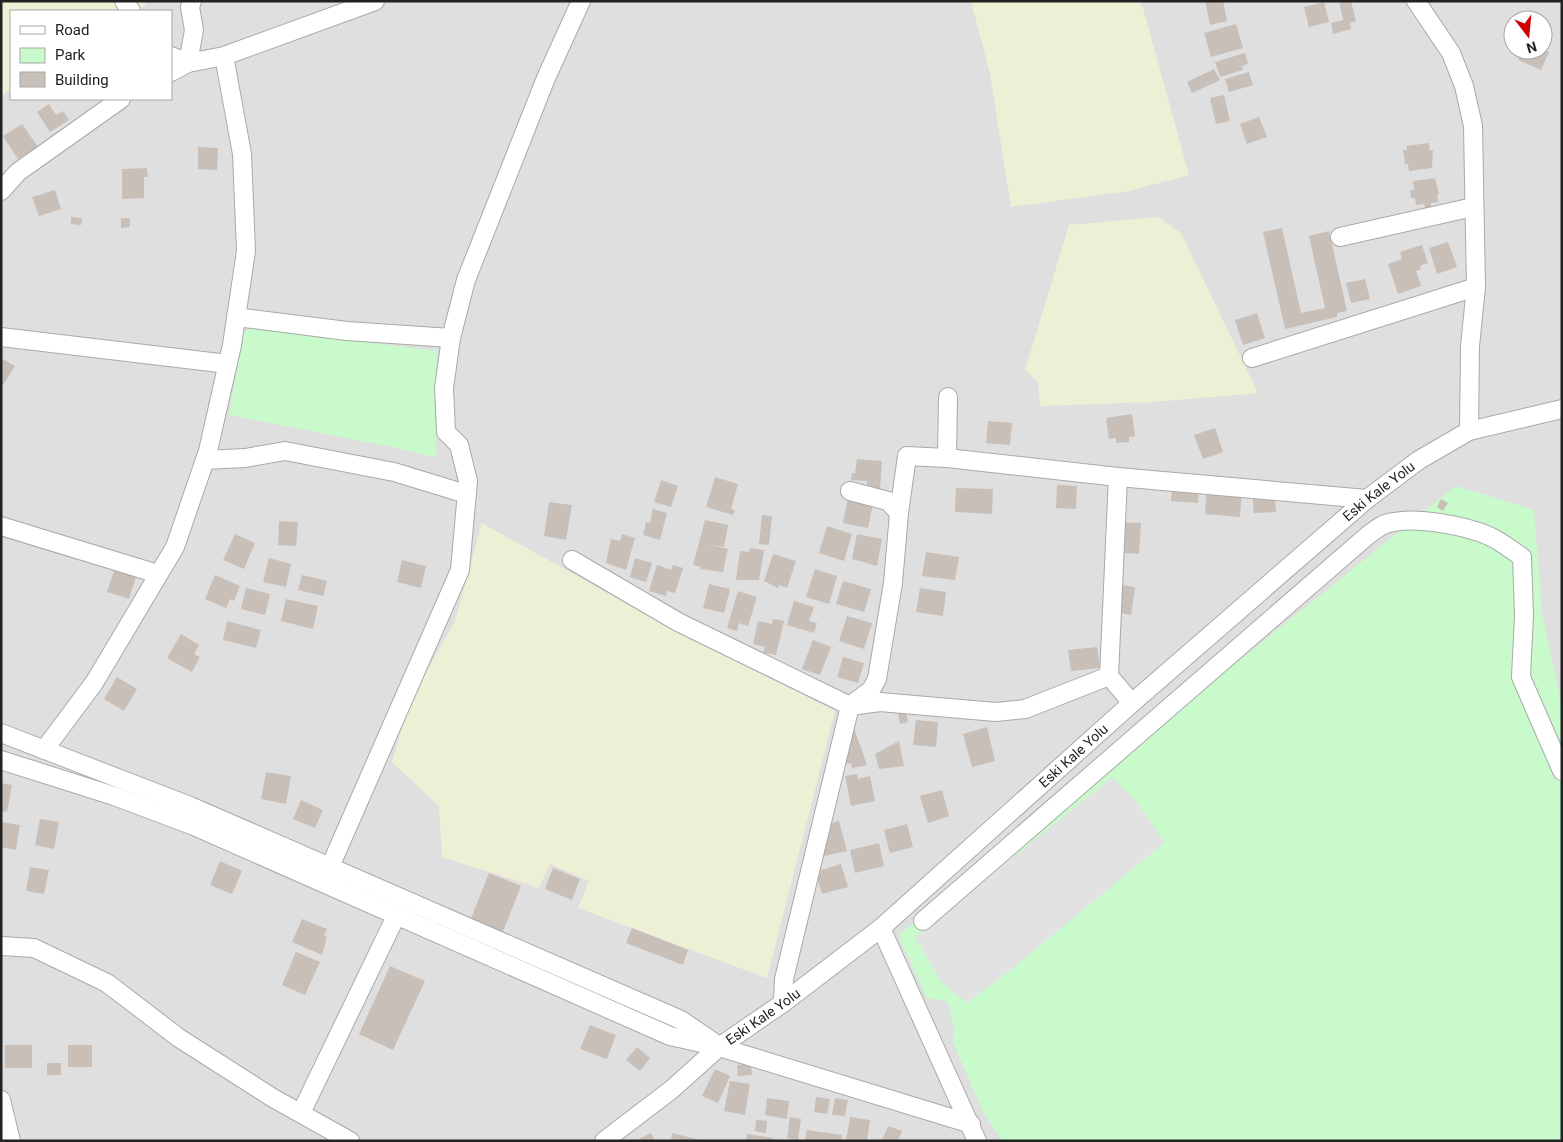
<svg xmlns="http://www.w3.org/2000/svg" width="1563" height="1142" font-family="Roboto,sans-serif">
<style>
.residential{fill:#e0dfdf;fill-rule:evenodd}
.farmland{fill:#eef0d5}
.park{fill:#c8facc}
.parking{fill:#e2e2e2}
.building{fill:#c7bfb8}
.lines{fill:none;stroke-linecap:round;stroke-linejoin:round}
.minor-casing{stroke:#a9a9a9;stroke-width:20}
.minor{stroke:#fff;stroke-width:18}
.labels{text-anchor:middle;stroke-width:4;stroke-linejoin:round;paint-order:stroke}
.street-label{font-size:14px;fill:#222;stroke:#fff}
</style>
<rect width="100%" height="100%" fill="#f2efe9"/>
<path class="residential" d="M1,1H1562V1141H1ZM11,11H171V99H11ZM1513,20H1543V50H1513Z"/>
<path class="farmland" d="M1,1H143L146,5L136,11H11V89L1,96Z
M971,1H1141L1189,175L1129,191L1011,207L990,74Z
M1158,217L1181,233L1258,393L1154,402L1040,406L1038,382L1025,370L1069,225Z
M482,523L659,622L835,711L767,978L578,908L589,881L550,864L539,888L442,857L439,806L392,762L409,703L455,621Z"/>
<path class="park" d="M251,328L437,351L435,396L436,458L393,447L229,415L244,333Z
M1456,486L1534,510L1542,614L1562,705V1141H1003L984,1114L952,1040L955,1030L948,1002L927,998L898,935L1109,771L1140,740Z"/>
<path class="parking" d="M1112,777L1135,800L1165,842L1013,968L967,1003L941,982L915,937Z"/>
<path class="building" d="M1205,1H1223L1227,21L1210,25Z
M1339,1H1351L1356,21L1350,23L1351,29L1333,34L1331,23L1343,20Z
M1324,2L1329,22L1309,27L1304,7Z
M1236,24L1243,48L1211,57L1204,33Z
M1543,49L1549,52L1541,70L1518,60L1522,50Z
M1245,53L1248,64L1242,66L1243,70L1220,77L1215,62Z
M1214,69L1220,80L1192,93L1187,82Z
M1249,72L1253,85L1229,92L1225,79Z
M1224,95L1230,121L1216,124L1210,98Z
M49,104L56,115L63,111L69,120L50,132L37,112Z
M1259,117L1267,137L1247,144L1240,124Z
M22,124L38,147L18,159L3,136Z
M1429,143L1430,151L1433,150L1432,168L1409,171L1408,164H1405L1403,150H1407L1406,146Z
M198,147L218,148L217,170L198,169Z
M147,168L148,177H144V198L122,199V169Z
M1435,178L1439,194L1437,195L1438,202L1431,203V207L1425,208L1424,204L1416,205L1415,198H1411L1410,190H1414L1413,181Z
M55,190L61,209L39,216L32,197Z
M71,217L82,218L81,225L71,224Z
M121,218H130V227L121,228Z
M1282,228L1301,313L1325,308L1309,236L1329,231L1347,311L1337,313V317L1285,329L1263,232Z
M1448,242L1457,267L1437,274L1429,248Z
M1422,245L1428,263L1420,266L1421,269L1416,271L1421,286L1398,294L1388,264L1402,259L1400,252Z
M1365,279L1370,299L1351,303L1346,283Z
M1257,313L1265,338L1243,345L1235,320Z
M1,358L15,366L1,388Z
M1132,414L1135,436L1129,437V442L1116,443V438L1109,439L1106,418Z
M988,421L1012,423L1010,445L986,443Z
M1215,428L1223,452L1203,459L1194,435Z
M857,459L882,461L880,489L867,488V481L851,480L852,473H855Z
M715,477L738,484L731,509L735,510L733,515L706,507Z
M1173,477L1200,479L1198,503L1171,501Z
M661,480L678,486L671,507L654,502Z
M1057,485L1077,486L1076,509L1056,508Z
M956,488L993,489L992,514L955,512Z
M1207,488L1242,490L1240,517L1205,514Z
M1274,490L1276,512L1254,513L1252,491Z
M848,498L873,504L868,528L843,523Z
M1441,499L1448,503L1443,511L1437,507Z
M549,502L572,505L566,540L544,536Z
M653,509L667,513L660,540L643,535L646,522L650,523Z
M762,515L772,516L769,545L759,544Z
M705,520L728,525L724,547L707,544L728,549L723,572L700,569L701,567L693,565Z
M279,521L298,522L296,546L278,545Z
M1110,522L1141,523L1139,554L1109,552Z
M827,526L852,534L844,561L819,553Z
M235,534L255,543L244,569L223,560Z
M622,534L635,538L626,570L606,563L611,539L620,541Z
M857,534L882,539L877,566L852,559Z
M750,548L764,550L759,580H736L740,551L749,552Z
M926,552L959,557L955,580L922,576Z
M773,554L796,561L787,588L779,585L778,588L764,581Z
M269,558L291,564L286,587L263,582Z
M635,558L652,563L646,582L630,577Z
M402,560L426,566L421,588L397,582Z
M657,565L671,570L673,565L683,568L675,593L667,591L666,596L649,591Z
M815,569L837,576L829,604L806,597Z
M114,571L136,577L129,599L107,592Z
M215,575L240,586L234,601L230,599L226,608L205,599Z
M302,575L327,581L323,596L298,590Z
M843,581L871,589L864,612L836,604Z
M1110,583L1135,587L1131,615L1106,611Z
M709,584L730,589L724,613L703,608Z
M246,588L270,594L265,615L241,609Z
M920,588L946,592L943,616L916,612Z
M738,591L757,597L748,626L739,623L737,631L727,628Z
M286,599L318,606L313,629L281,621Z
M794,601L814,607L809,621L817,623L814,633L787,625Z
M847,616L872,623L864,649L839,641Z
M773,619L784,621L776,655L763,653L765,647L753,644L758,621L772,624Z
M227,621L261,630L256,648L223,640Z
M181,634L199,645L194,654L200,657L192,672L167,658Z
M813,640L831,647L820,675L802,669Z
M1097,647L1100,668L1071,671L1068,650Z
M843,657L864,663L858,683L837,677Z
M117,677L137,689L124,711L104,699Z
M906,712L908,722L900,724L898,713Z
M916,720L938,722L936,747L913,745Z
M987,727L995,761L972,767L963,734Z
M855,731L867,765L852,768L851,763L841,764L849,733Z
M899,741L904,766L879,769L875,754Z
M266,772L291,776L286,804L261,799Z
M857,774L858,779L870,776L875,801L851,806L845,776Z
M1,783L12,785L7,812L1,811Z
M942,790L949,816L928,823L920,796Z
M301,800L323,810L315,828L293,819Z
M40,819L59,822L54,849L35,845Z
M839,821L847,851L824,856L819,838L822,826Z
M1,822L20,825L16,850L1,847Z
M907,824L913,847L890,853L884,830Z
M879,843L884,866L855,873L850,850Z
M220,861L242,871L232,894L210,885Z
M841,864L848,887L822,894L818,880L821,870Z
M30,867L49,870L44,894L26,891Z
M553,868L580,879L572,900L545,889Z
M489,873L521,886L502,934L470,921Z
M302,919L327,929L324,936L327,937L322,955L292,942Z
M632,928L688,950L683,965L626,943Z
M296,952L320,962L305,995L282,985Z
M390,966L425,981L393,1050L359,1034Z
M590,1025L616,1035L607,1059L580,1049Z
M5,1045H32V1068H5Z
M68,1045H92V1067H68Z
M637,1047L650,1058L640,1071L626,1060Z
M47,1063H61V1075H47Z
M751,1064L752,1075L738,1076L737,1065Z
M715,1069L730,1076L718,1103L702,1096Z
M730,1081L750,1084L745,1115L724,1111Z
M816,1097L830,1099L827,1114L814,1112Z
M767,1098L789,1101L787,1119L765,1115Z
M835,1098L848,1100L845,1116L832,1115Z
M790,1117L801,1119L798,1140L787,1138Z
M850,1117L870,1120L867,1141H846Z
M756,1120L767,1121L766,1133L755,1131Z
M888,1126L902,1131L898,1141H882Z
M807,1130L842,1135L841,1141H805Z
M651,1133L655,1141H635Z
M672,1133L697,1139L696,1141H671Z
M747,1134L773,1138V1141H746Z"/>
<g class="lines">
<g class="minor-casing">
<g id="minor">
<path d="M124,1L131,11"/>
<path d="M1416,1L1451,53L1464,86L1473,126L1476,287L1470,346L1469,431"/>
<path d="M171,56L188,63L194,30L190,7L192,1"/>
<path d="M171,72L188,63L224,56L375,1"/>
<path d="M1,191L18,172L121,99"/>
<path d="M1340,237L1473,207"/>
<path d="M236,317L347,331L451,338"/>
<path d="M1,337L228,364"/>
<path d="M1252,358L1476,287"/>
<path d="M947,458L1118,477L1367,499"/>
<path d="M205,460L245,458L285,451L394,472L466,494"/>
<path d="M1118,477L1109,676L1132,703"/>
<path d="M899,513L907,456L947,458L948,397"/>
<path d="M1,526L158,574"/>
<path d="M572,560L678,622L850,706L880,702L996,712L1025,709L1109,676"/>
<path d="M1,733L190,806L681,1020L713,1042"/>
<path d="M44,750L94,683L175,547L208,451L232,345L246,251L242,154L224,56"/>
<path d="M1,760L114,796L194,826L670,1036L719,1047L971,1124"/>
<path d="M330,867L460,570L468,481L459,445L446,432L444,388L451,338L466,280L546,78L581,1"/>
<path d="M923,921L1367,536C1376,529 1383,523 1394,522C1418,517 1467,526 1489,536C1501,541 1511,550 1522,557L1524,615L1521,677L1562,771"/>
<path d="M881,928L977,1141"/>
<path d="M1,946L34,948L107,983L179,1038L273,1098L350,1141"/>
<path d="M783,1003L784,979L850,706L871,690L877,679L893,583L899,513L888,501L850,491"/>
<path d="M1,1100L11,1141"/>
<path d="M301,1113L397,914"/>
<path id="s1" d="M604,1141L671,1090L719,1047L783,1003L881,928L1132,703L1367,499L1419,460L1469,431L1562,409"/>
</g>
</g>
<use href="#minor" class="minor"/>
</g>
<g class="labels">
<g class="street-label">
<text dy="5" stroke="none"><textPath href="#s1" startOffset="1012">Eski Kale Yolu</textPath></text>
<text dy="5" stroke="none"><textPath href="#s1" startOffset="608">Eski Kale Yolu</textPath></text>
<text dy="5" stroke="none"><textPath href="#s1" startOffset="202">Eski Kale Yolu</textPath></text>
</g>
</g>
<rect width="1563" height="1142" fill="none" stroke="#222222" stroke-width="5"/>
<rect x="10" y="10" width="162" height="90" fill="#ffffff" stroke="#a7a7a7"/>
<rect x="20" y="26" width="25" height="8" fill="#ffffff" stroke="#a7a7a7"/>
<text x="55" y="35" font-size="15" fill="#222222">Road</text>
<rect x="20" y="48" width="25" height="15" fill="#c8facc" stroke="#a7a7a7"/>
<text x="55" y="60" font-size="15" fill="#222222">Park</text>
<rect x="20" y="72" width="25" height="15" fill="#c7bfb8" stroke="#a7a7a7"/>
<text x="55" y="85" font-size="15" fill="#222222">Building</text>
<g transform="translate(1528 35) rotate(164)"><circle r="24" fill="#ffffff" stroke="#a7a7a7"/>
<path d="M0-4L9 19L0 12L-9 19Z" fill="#d40000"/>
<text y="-8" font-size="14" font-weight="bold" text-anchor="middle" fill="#222222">N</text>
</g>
</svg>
